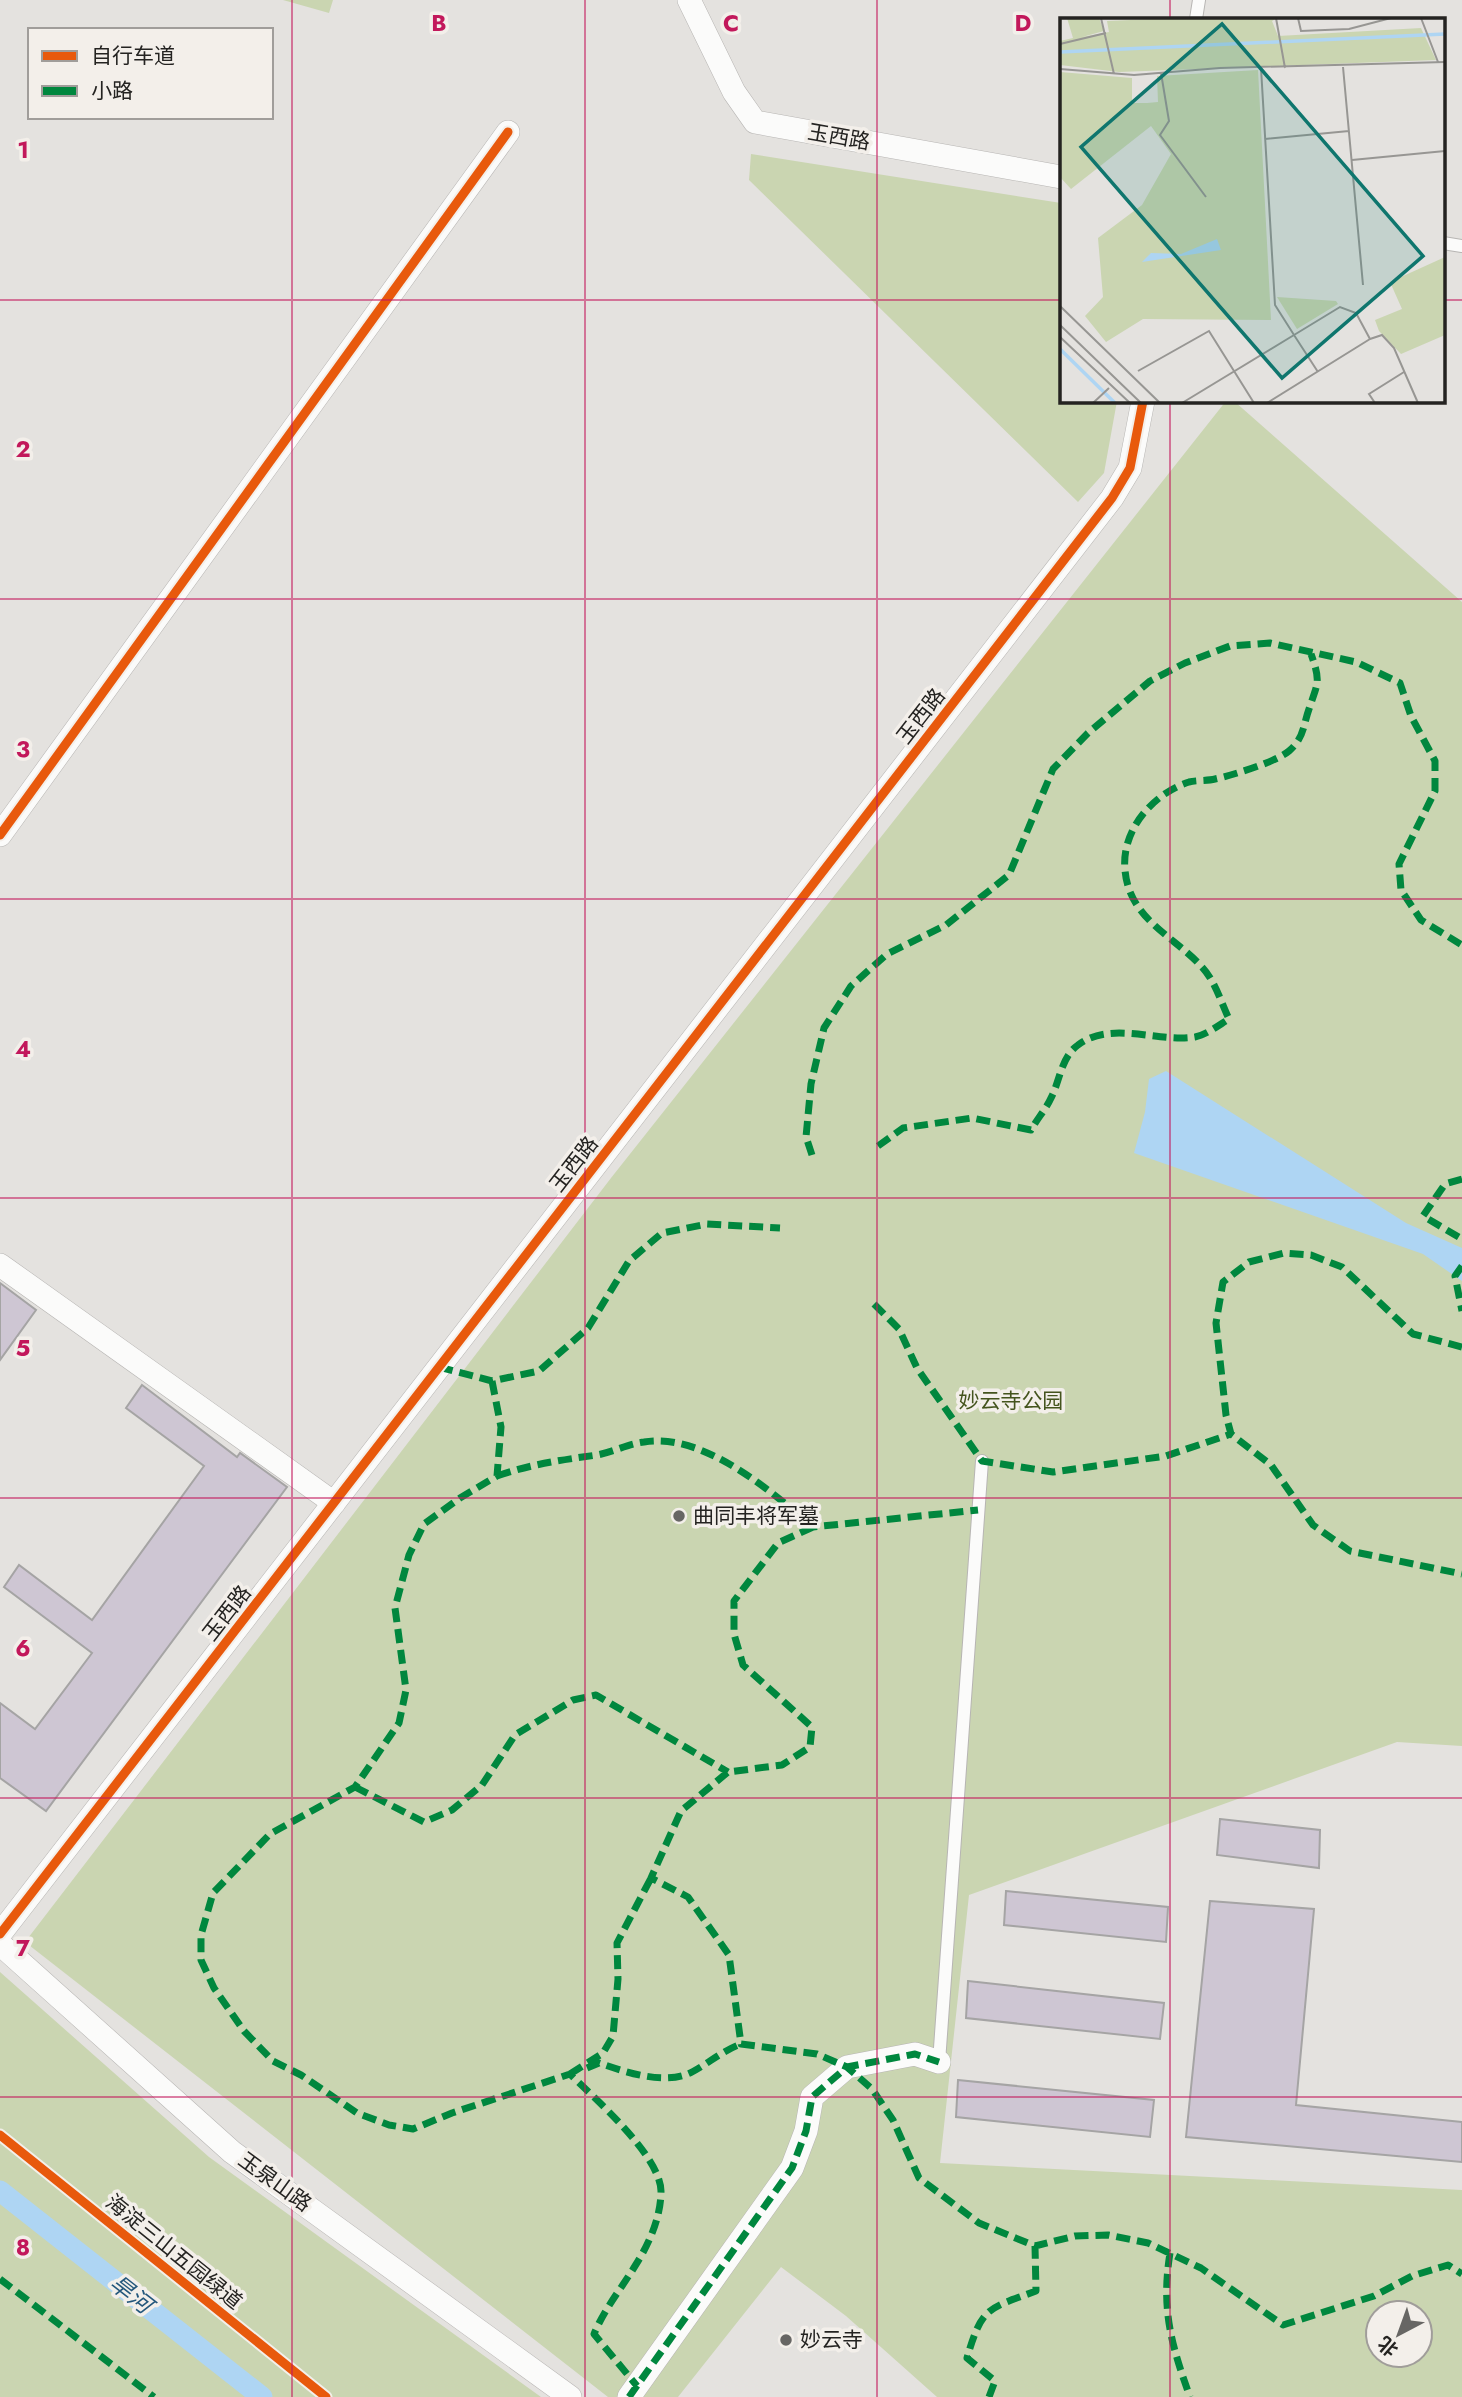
<svg xmlns="http://www.w3.org/2000/svg" width="1462" height="2397" font-family="Jost,'Noto Sans SC',sans-serif">
<style>
.green{fill:#cad5b1;fill-rule:evenodd}
.water{fill:#aed5f3}
.lines{fill:none;stroke-linecap:round;stroke-linejoin:round}
.canal{stroke:#aed5f3;stroke-width:21}
.building{fill:#cec6d3;stroke:#a5a4a4;stroke-width:2}
.service-casing{stroke:#b7b5b3;stroke-width:14}
.minor-casing{stroke:#b7b5b3;stroke-width:24}
.service{stroke:#fbfbfa;stroke-width:12}
.minor{stroke:#fbfbfa;stroke-width:23}
.quiet{stroke:#00873e;stroke-width:7;stroke-dasharray:14 7;stroke-linecap:butt}
.cycleway-casing{stroke:#f3efea;stroke-width:13}
.cycleway{stroke:#e8590c;stroke-width:9}
.grid{fill:none;stroke:#c2185b;stroke-width:2;stroke-opacity:0.55}
.poi-dot{fill:#676664;stroke:#f3efea;stroke-width:2.5}
.labels{text-anchor:middle;stroke-width:7;stroke-linejoin:round;paint-order:stroke}
.street-label{font-size:21px;fill:#242321;stroke:#f3efea}
.park-label{font-size:21px;fill:#44541d;stroke:#f3efea}
.poi-label{font-size:21px;fill:#242321;stroke:#f3efea;text-anchor:start}
.water-label{font-size:23px;font-style:italic;fill:#23577c;stroke:#f3efea}
.inset-river{fill:none;stroke:#aed5f3;stroke-width:3.5}
.inset-road{fill:none;stroke:#979693;stroke-width:2}
.view{fill:#0f766e;fill-opacity:0.15;stroke:#0f766e;stroke-width:3.5}
.inset-edge{fill:none;stroke:#242321;stroke-width:3.5}
.grid-label{font-size:23px;text-anchor:middle;font-weight:bold;fill:#c2185b;stroke:#f3efea;stroke-width:7;stroke-linejoin:round;paint-order:stroke}
</style>
<rect width="100%" height="100%" fill="#e4e2df"/>
<path class="green" d="M283,0H333L329,13Z
M751,154L1061,203V401H1117L1104,473L1078,502L749,180Z
M1226,401H1234L1462,602V1746L1397,1742L969,1895L940,2163L1462,2190V2397H937L846,2316L781,2267L678,2397H608L25,1942L611,1178ZM1378,2313H1420V2355H1378Z
M0,1972L209,2157L541,2397H0Z"/>
<path class="water" d="M1166,1071L1406,1223L1462,1248V1281L1423,1254L1134,1153L1145,1112L1149,1079Z"/>
<g class="lines">
<path class="canal" d="M0,2191L262,2397"/>
</g>
<path class="building" d="M0,1283L36,1310L0,1360Z
M142,1385L237,1457L240,1453L287,1487L46,1811L0,1778V1703L35,1729L92,1653L4,1587L19,1565L92,1620L204,1466L126,1408Z
M1220,1819L1320,1830L1319,1868L1217,1855Z
M1006,1891L1168,1907L1166,1942L1004,1925Z
M1210,1901L1314,1909L1296,2105L1462,2122V2162L1186,2137Z
M968,1981L1164,2003L1160,2039L966,2018Z
M958,2080L1154,2100L1150,2137L956,2117Z"/>
<g class="lines">
<g class="service-casing">
<path id="service" d="M1196,19L1199,0
M1443,243L1462,246
M939,2062L982,1461"/>
</g>
<g class="minor-casing">
<path id="minor" d="M689,0L734,92L755,122L1061,177
M0,835L508,132
M0,1265L334,1503
M0,1934L1112,498L1130,468L1143,401
M0,1944L232,2152L570,2397
M629,2397L792,2168L806,2131L812,2097L847,2067L915,2054L939,2062"/>
</g>
<use href="#service" class="service"/>
<use href="#minor" class="minor"/>
<path class="quiet" d="M878,1146L903,1128L972,1118L1031,1130C1037,1119 1046,1109 1051,1098C1060,1081 1061,1057 1078,1045C1111,1020 1158,1043 1195,1037C1206,1035 1219,1025 1229,1019C1221,1002 1215,981 1202,967C1174,936 1129,919 1125,870C1121,831 1152,794 1189,782C1197,780 1207,781 1215,779C1233,775 1276,762 1289,751C1304,738 1303,726 1309,709C1318,682 1321,682 1311,654
M812,1155L806,1137L811,1084L824,1028L851,986L887,954L946,925L1009,875L1053,769L1088,733L1150,681L1185,663L1230,646L1270,643L1356,662L1400,683L1411,716L1435,761V791L1399,864L1401,890L1421,920L1462,945
M1462,1179L1445,1184L1423,1216L1462,1239
M1462,1266L1455,1276L1462,1311
M874,1304L899,1329L917,1368L982,1461L1053,1472L1166,1456L1231,1434
M1462,1347L1413,1334L1342,1267L1311,1255L1284,1253L1249,1262L1223,1282L1216,1323L1226,1415L1231,1434L1271,1465L1313,1525L1350,1551L1462,1574
M439,1367L492,1381L539,1371L588,1328L629,1261L662,1233L707,1224L780,1228
M492,1381L501,1427L497,1476L460,1498L424,1524L409,1555L395,1608L406,1690L399,1723L355,1787L270,1834L213,1893L201,1935V1960L214,1988L244,2031L273,2061L301,2075L357,2113L389,2125L413,2129L452,2113L570,2074C595,2099 660,2155 661,2191C661,2217 649,2244 635,2266C621,2289 605,2308 594,2334L637,2386
M497,1476C532,1464 561,1460 597,1455C613,1452 628,1444 644,1442C703,1432 772,1492 813,1527L978,1510
M813,1527L778,1543L734,1601V1634L743,1665L812,1727L810,1747L782,1765L728,1772L681,1811L651,1878L688,1897L729,1955L741,2044L817,2054L847,2067L872,2089L893,2120L919,2178L979,2223L1035,2246L1075,2236L1108,2235L1148,2243L1201,2268L1283,2325L1374,2296L1412,2276L1448,2265L1462,2274
M355,1787L424,1822L452,1810L482,1785L515,1735L573,1700L596,1695L728,1772
M587,2068L599,2063C626,2072 665,2086 692,2072C709,2063 722,2051 741,2044
M570,2074L603,2053L613,2036L618,1979L617,1943L651,1878
M1170,2253C1161,2309 1171,2344 1190,2397
M0,2279L154,2397
M629,2397L792,2168L806,2131L812,2097L847,2067L915,2054L939,2062
M989,2397L995,2381L967,2358C982,2306 988,2309 1036,2291L1035,2246"/>
<g class="cycleway-casing">
<path id="cycleway" d="M0,835L508,132
M0,1934L1112,498L1130,468L1143,401
M0,2135L326,2397"/>
</g>
<use href="#cycleway" class="cycleway"/>
</g>
<path class="grid" d="M292,0V2397M585,0V2397M877,0V2397M1170,0V19M0,300H1061M1443,300H1462M1170,401V2397M0,599H1462M0,899H1462M0,1198H1462M0,1498H1462M0,1798H1462M0,2097H1462"/>
<g class="poi-dot">
<circle cx="679" cy="1516" r="7"/>
<circle cx="786" cy="2340" r="7"/>
</g>
<g class="labels">
<g class="street-label">
<text transform="translate(839 137) rotate(10)" y="7">玉西路</text>
<text transform="translate(921 716) rotate(-52)" y="7">玉西路</text>
<text transform="translate(574 1164) rotate(-52)" y="7">玉西路</text>
<text transform="translate(227 1613) rotate(-52)" y="7">玉西路</text>
<text transform="translate(275 2182) rotate(36)" y="7">玉泉山路</text>
<text transform="translate(174 2252) rotate(39)" y="7">海淀三山五园绿道</text>
</g>
<g class="park-label">
<text x="1011" y="1408">妙云寺公园</text>
</g>
<g class="poi-label">
<text x="693" y="1523">曲同丰将军墓</text>
<text x="800" y="2347">妙云寺</text>
</g>
<g class="water-label">
<text transform="translate(131 2294) rotate(38)" y="8">旱河</text>
</g>
</g>
<g transform="translate(1060 18)">
<rect width="385" height="385" fill="#e4e2df"/>
<path d="M7,0H39L44,13L22,19L49,14L47,3L119,0H217L212,3L218,18L361,10L376,42L59,54L0,47V23L13,20ZM198,52L211,302L83,301L46,324L25,298L43,279L38,220L82,187L111,136L91,108L11,171L0,159V54L72,60V85H87L98,84L97,58ZM385,239V317L341,336L319,313L315,302L342,291L330,264ZM217,279L276,283L278,286L237,311Z" fill="#cad5b1"/>
<path d="M157,221L161,232L82,244L91,235L121,236Z" fill="#aed5f3"/>
<path class="inset-river" d="M0,34L385,16M0,331L55,385"/>
<path class="inset-road" d="M41,0L54,56M216,0L225,50M238,0L241,13L289,11L331,0M361,0L378,44M0,26L46,15M283,49L303,267M201,50L215,287L234,317L280,289L296,295L310,321L322,317L334,330L358,385M0,51L74,57L160,50L385,44M101,55L109,103L100,117L146,179M205,121L289,113M292,142L385,133M0,288L100,385M0,307L81,385M0,319L70,385M78,353L149,313L194,385M33,385L49,370M122,385L234,317L258,354M207,385L310,321M315,385L309,376L344,354"/>
<path class="view" d="M162,6L363,238L222,360L21,129Z"/>
<rect width="385" height="385" class="inset-edge"/>
</g>
<g class="grid-label">
<text x="439" y="31">B</text>
<text x="731" y="31">C</text>
<text x="1023" y="31">D</text>
<text x="23" y="158">1</text>
<text x="23" y="457">2</text>
<text x="23" y="757">3</text>
<text x="23" y="1057">4</text>
<text x="23" y="1356">5</text>
<text x="23" y="1656">6</text>
<text x="23" y="1956">7</text>
<text x="23" y="2255">8</text>
</g>
<rect x="28" y="28" width="245" height="91" fill="#f3efea" stroke="#a09d9a" stroke-width="2"/>
<rect x="42" y="51" width="35" height="10" fill="#e8590c" stroke="#a09d9a" stroke-width="2"/>
<text x="91" y="63" font-size="21" fill="#242321">自行车道</text>
<rect x="42" y="86" width="35" height="10" fill="#00873e" stroke="#a09d9a" stroke-width="2"/>
<text x="91" y="98" font-size="21" fill="#242321">小路</text>
<g transform="translate(1399 2334) rotate(221)"><circle r="33" fill="#f3efea" stroke="#a09d9a" stroke-width="2"/>
<path d="M0-5L12 26L0 18L-12 26Z" fill="#676664"/>
<text y="-10" font-size="19" font-weight="bold" text-anchor="middle" fill="#242321">北</text>
</g>
</svg>
